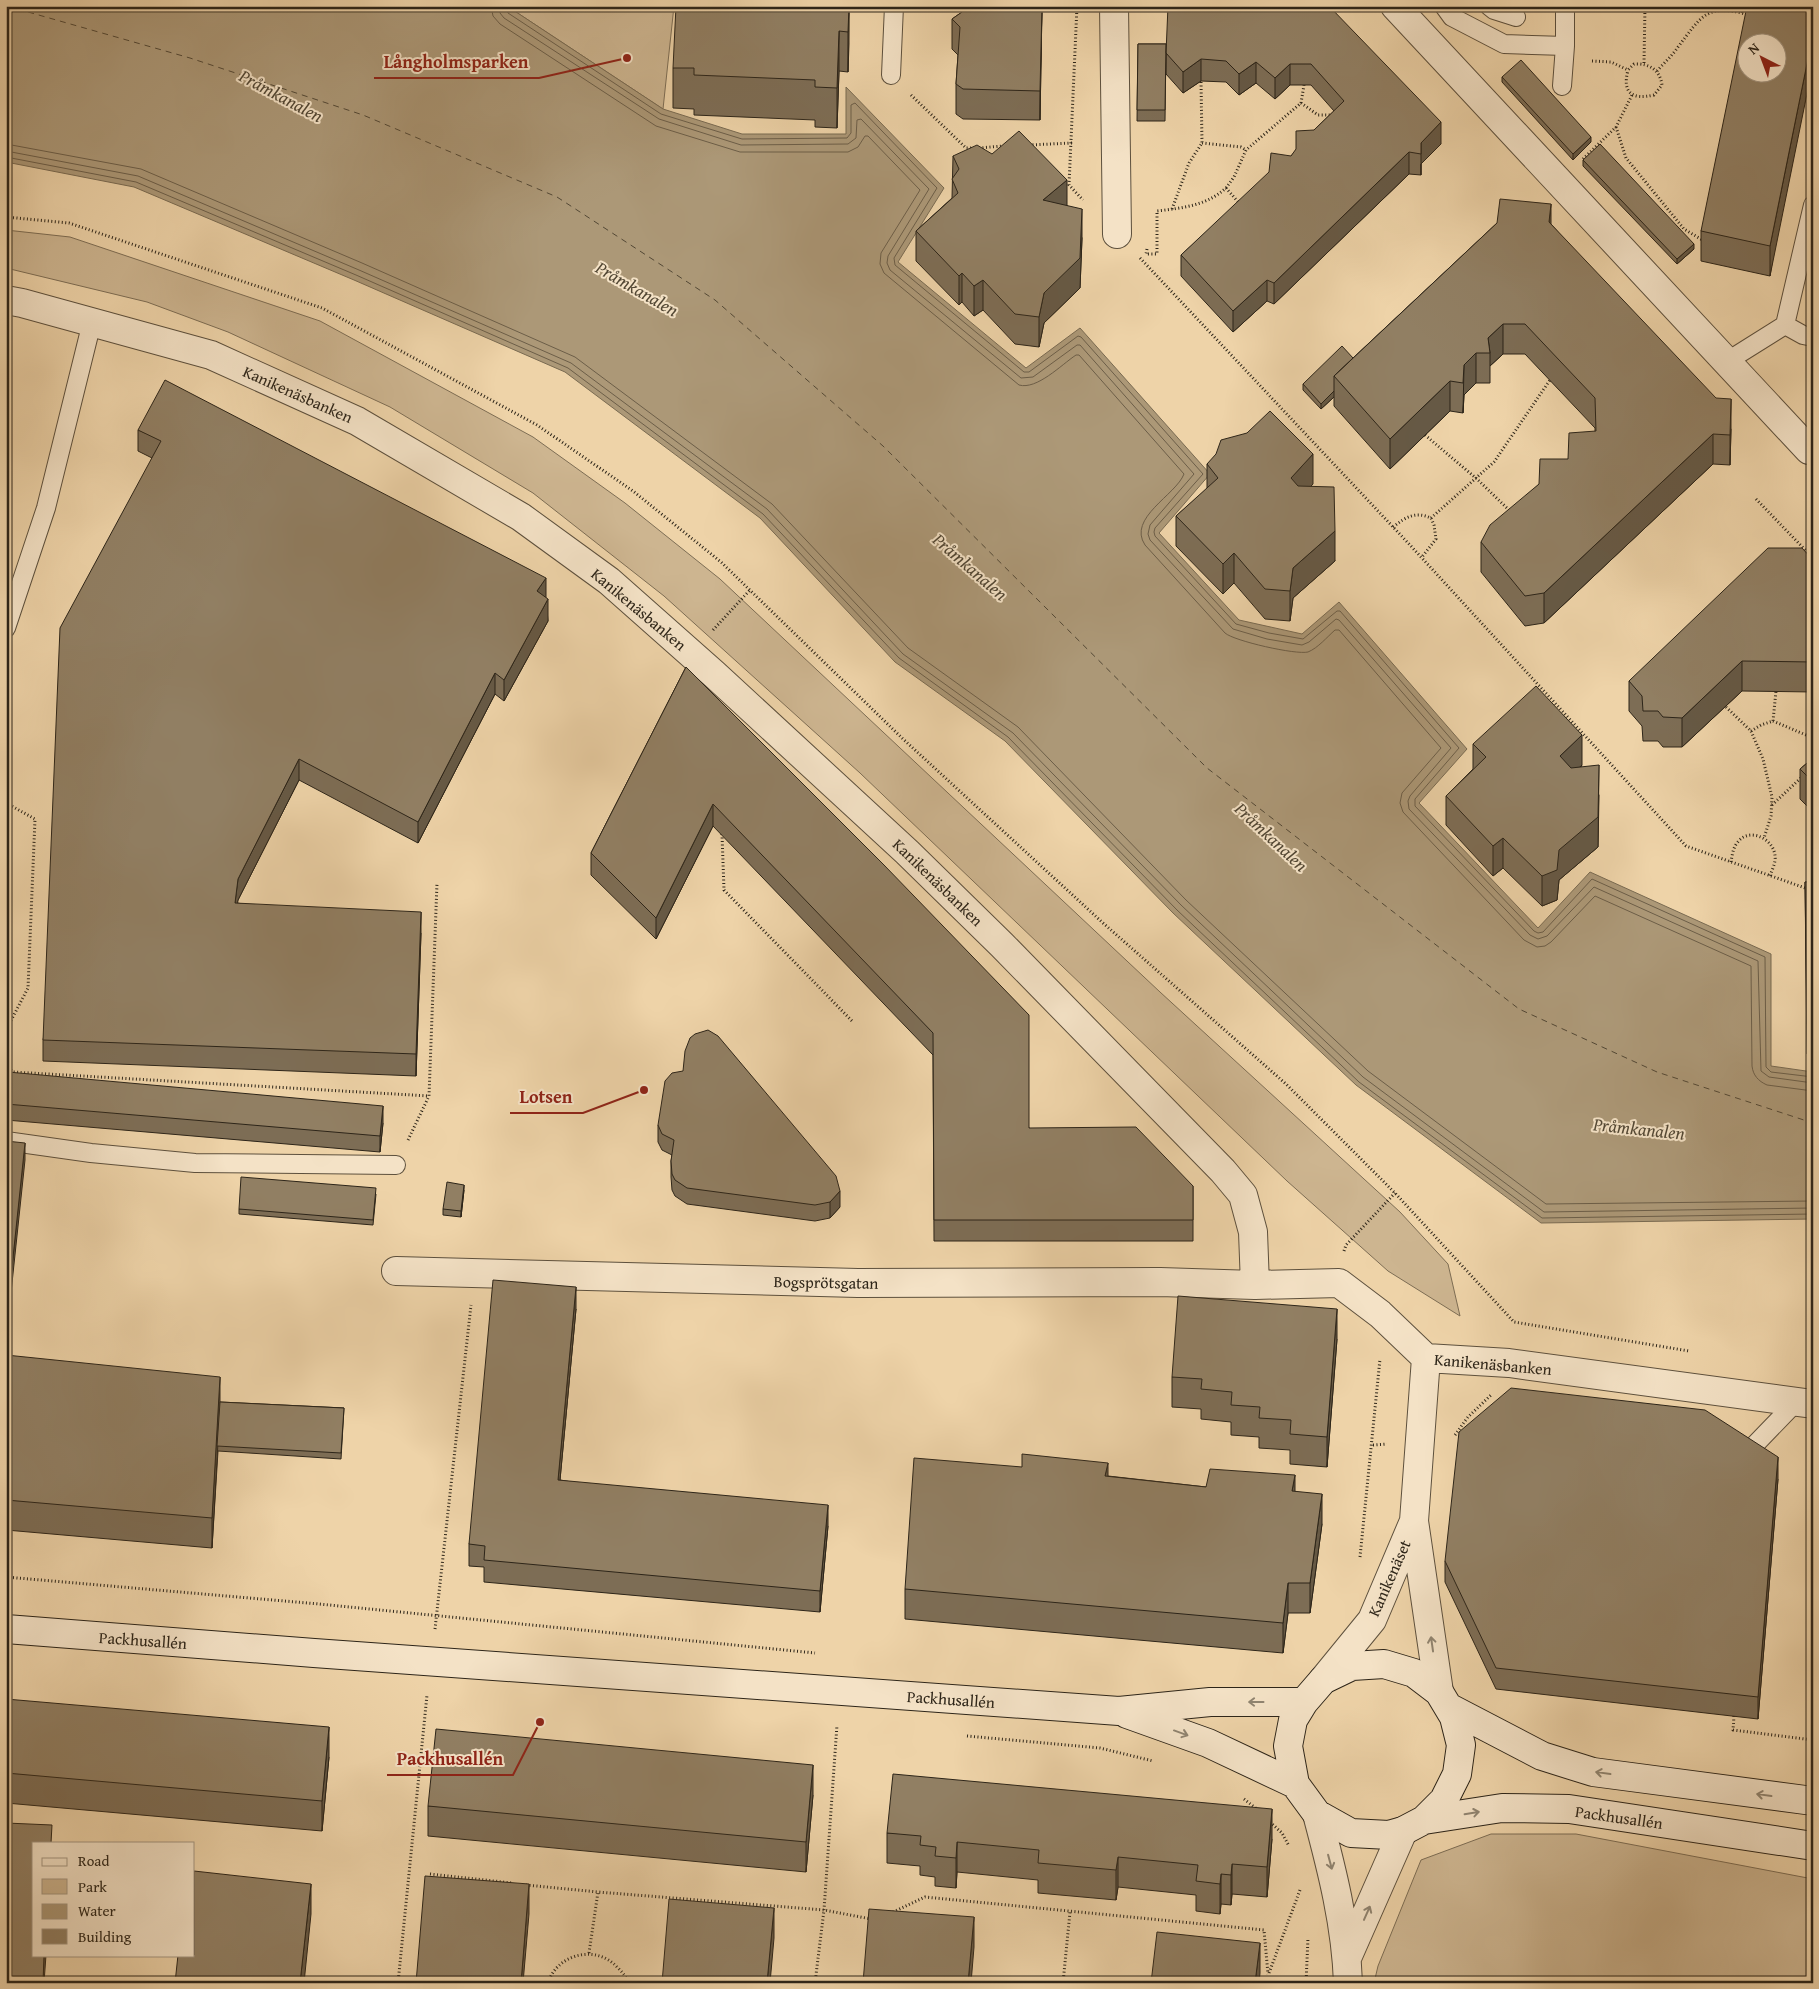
<svg xmlns="http://www.w3.org/2000/svg" width="1819" height="1989" font-family="'Gentium Book Plus',serif">
<style>
.green{fill:#cdb590;stroke:#7d6d54}
.water{fill:#ac9877;stroke:#796a51}
.lines{fill:none;stroke-linecap:round;stroke-linejoin:round}
.shore{stroke:#6c5e48;stroke-width:1}
.ferry{stroke:#534835;stroke-width:1;stroke-dasharray:6 5;stroke-linecap:butt}
.lane-casing{stroke:#5d503d;stroke-width:20}
.street-casing{stroke:#5d503d;stroke-width:30}
.secondary-casing{stroke:#2d2519;stroke-width:30}
.path{stroke:#2d2519;stroke-width:3;stroke-dasharray:1 2.5;stroke-linecap:butt}
.lane{stroke:#f4e2c6;stroke-width:18}
.street{stroke:#f4e2c6;stroke-width:28}
.secondary{stroke:#f4e2c6;stroke-width:28}
.wall{fill:#7d6d55;stroke:#2d2519}
.shaded-wall{fill:#665945;stroke:#2d2519}
.building{fill:#917f63;stroke:#2d2519;fill-rule:evenodd}
.oneway{stroke:#908470}
.labels{text-anchor:middle;stroke-width:4;stroke-linejoin:round;paint-order:stroke}
.street-label{font-size:16px;fill:#2d2519;stroke:#f4e2c6}
.water-label{font-size:18px;font-style:italic;fill:#534835;stroke:#f4e2c6}
.leader{fill:none;stroke:#8f2418;stroke-width:2}
.callout-dot{fill:#8f2418;stroke:#f4e2c6;stroke-width:2}
.callout-label{font-size:18px;text-anchor:middle;font-weight:bold;fill:#8f2418;stroke:#f4e2c6;stroke-width:4;stroke-linejoin:round;paint-order:stroke}
</style>
<rect width="100%" height="100%" fill="#eed3a8"/>
<filter id="stains"><feTurbulence type="fractalNoise" baseFrequency=".004" numOctaves="4"/><feColorMatrix values="0 0 0 0 .2 0 0 0 0 .09 0 0 0 0 .02 0 0 0 .5 -.17"/></filter>
<radialGradient id="worn" r=".72"><stop offset=".6" stop-color="#630" stop-opacity="0"/><stop offset="1" stop-color="#630" stop-opacity=".3"/></radialGradient>
<path class="green" d="M507,6H674L663,109Z
M6,230L70,237L320,321L533,437L625,503L720,579L1160,992L1400,1212L1448,1264L1460,1316L1388,1271L1287,1181L860,773L664,596L533,493L390,407L228,332L147,302L6,268Z
M1491,1834H1576L1813,1879V1983H1374L1378,1966L1421,1860Z"/>
<path class="water" d="M6,6H507L663,109L742,134H846V87L944,188L898,262L1026,368L1080,328L1210,474L1159,533L1239,620L1302,634L1339,602L1467,749L1419,803L1538,928L1590,872L1771,954V1066L1813,1072V1219L1541,1223L1356,1085L1173,913L1005,741L895,662L760,518L565,372L354,280L134,187L6,162Z"/>
<g class="lines">
<path class="shore" d="M491,6L493,16L500,24L656,126L740,152H848L858,147L865,136H868L920,190L881,253L880,264L884,273L1019,385C1037,390 1061,365 1076,355H1079L1184,474C1176,495 1127,518 1145,545L1225,633C1234,641 1296,655 1308,652C1318,648 1327,637 1335,630H1339L1441,748L1402,793L1400,803L1403,812L1524,940L1537,947L1545,946L1551,942L1595,896L1751,966L1752,1066C1753,1075 1758,1081 1767,1085L1813,1091
M499,6L500,13L504,18L659,119L741,145L848,144L856,138L857,120L861,119L929,189L888,256L887,263L890,270L1021,378L1033,377L1077,345H1080L1194,474L1150,525L1148,534L1150,540L1233,629L1267,639L1302,645L1309,642L1336,619L1339,620L1451,748L1410,796L1408,801L1409,809L1530,935L1538,939L1547,936L1594,887L1758,961L1761,1071L1769,1077L1813,1083
M505,6L508,13L661,114L742,139L847,138L851,133V105L855,103L937,188L894,258L895,265L1024,372H1029L1078,336L1081,337L1203,474L1155,528L1154,532L1155,536L1236,624L1269,633L1303,639L1337,611H1340L1459,748L1415,799V806L1534,931L1538,933L1543,932L1592,879L1765,957L1766,1067L1771,1072L1813,1077
M6,144L141,169L362,263L575,357L772,504L908,648L1018,727L1186,900L1368,1071L1546,1204L1813,1201
M6,151L138,176L359,270L571,363L767,509L903,654L1013,733L1181,905L1363,1077L1544,1212L1813,1208
M6,157L136,182L356,275L568,368L763,514L899,658L1008,737L1177,910L1359,1082L1542,1218L1813,1214"/>
<path class="ferry" d="M7,6L190,58L363,115L557,197L715,300L883,446L1207,768L1519,1009L1657,1072L1813,1123"/>
<g class="lane-casing">
<path id="lane" d="M1444,6L1452,17L1504,44L1565,46V6
M1489,6L1494,10L1516,17
M891,75L894,6
M1562,86L1565,46
M1785,325L1803,335L1813,337
M1726,362L1785,325L1813,205
M6,628L46,508L92,322
M6,1141L91,1153L195,1163L396,1165
M1743,1457L1796,1402"/>
</g>
<g class="street-casing">
<path id="street" d="M1114,6L1117,234
M1395,6L1809,450
M6,300L22,303L211,355L357,421L521,517L609,581L714,674L907,852L1002,945L1223,1171L1243,1195L1253,1232L1255,1285
M396,1271L858,1283L1160,1282L1255,1285L1339,1283L1380,1314L1426,1358L1509,1363L1813,1404
M1426,1358L1414,1521L1439,1692
M1323,1680L1372,1620L1414,1521
M1317,1814C1332,1870 1346,1925 1348,1983
M1347,1958L1403,1831"/>
</g>
<g class="secondary-casing">
<path id="secondary" d="M6,1629L314,1653L1119,1711L1210,1702H1304
M1450,1708L1542,1756L1593,1772L1813,1801
M1127,1714L1208,1743L1295,1784
M1424,1820L1444,1800L1457,1774L1461,1745L1454,1717L1439,1692L1414,1673L1384,1664L1352,1666L1323,1680L1304,1702L1293,1720L1288,1746L1295,1784L1317,1814L1351,1833L1389,1835L1403,1831L1424,1820L1502,1808L1569,1809L1813,1846"/>
</g>
<path class="path" d="M1077,6L1069,185L1083,200
M1742,13L1745,6
M1592,61L1611,62L1628,70L1634,64C1649,63 1660,70 1662,85L1654,95C1632,100 1622,93 1628,70
M1644,63L1645,6
M1657,71C1664,63 1672,56 1678,47C1701,17 1707,2 1748,15
M911,95L966,148H973
M1301,103L1318,115H1332
M1616,127L1626,158L1684,229L1704,241
M1202,143L1241,147L1246,150
M1029,145L1072,143
M979,148L1003,146
M1583,159L1616,127L1632,95
M1226,188L1234,177L1246,150L1301,103L1304,85
M1172,209L1189,163L1202,143L1201,81
M6,217L69,223L322,308L537,425L633,491L721,562L902,738L1103,923L1286,1084L1395,1193L1514,1322L1689,1351
M1147,249L1146,254H1157V211C1182,208 1206,206 1226,188L1240,204
M1140,258L1410,545L1686,846L1808,889L1813,887
M1425,435L1477,479L1510,511
M1756,499L1813,558
M1431,518L1494,462L1550,380
M1393,527C1406,517 1415,511 1431,518L1434,525L1436,539L1422,557
M713,630L750,590
M1726,707L1751,731L1763,759L1772,797L1771,816L1764,838
M1773,721L1813,738
M1751,731L1761,725L1773,721L1776,691
M6,803L35,819L28,988L6,1030
M1772,805L1803,776
M722,834L724,890L853,1022
M1731,862C1732,856 1733,848 1737,843C1749,826 1774,839 1775,856C1776,862 1772,870 1770,876
M6,1065L13,1072L429,1096
M408,1140L429,1096L437,883
M1344,1251L1346,1245L1395,1193
M1455,1435L1468,1417L1491,1395
M1373,1445L1387,1444
M1813,1552L1810,1585L1813,1617
M1360,1557L1380,1359
M6,1577L319,1604L815,1653
M435,1629L471,1305
M1734,1716L1733,1730L1813,1740
M967,1736L1100,1748L1153,1761
M1244,1799L1258,1810
M1270,1822L1282,1833L1289,1846
M430,1874L512,1883
M526,1885L598,1892
M893,1912L925,1897L1264,1930L1268,1974
M589,1953L598,1892L824,1910L871,1919
M1269,1973L1300,1890
M398,1983L427,1695
M548,1983C557,1954 596,1944 617,1967C622,1972 626,1976 628,1983
M815,1983L824,1910L837,1725
M1063,1983L1070,1912
M1306,1983L1308,1938"/>
<use href="#lane" class="lane"/>
<use href="#street" class="street"/>
<use href="#secondary" class="secondary"/>
</g>
<path class="wall" d="M849,6L848,72L839,71L837,128L815,127V120L694,115V109L673,108V68Z
M962,6H1042L1040,120L963,119L956,114V84L958,55L952,49V19L962,12Z
M1329,6L1441,144L1421,164V175L1409,174L1274,304L1267,301L1233,332L1181,276V255L1291,156L1314,130L1334,111L1311,85H1290L1275,99L1256,83L1239,95L1226,82L1201,81L1183,93L1166,74V53Z
M1813,6L1770,276L1701,261V231Z
M1138,44H1166L1165,121H1137Z
M1502,77L1591,142L1573,160L1502,82Z
M953,156L1067,205L1082,238L1080,288L1044,323L1039,347L1015,344L983,310L974,316L962,302L959,305L916,261V231L952,198Z
M1583,160L1694,249L1677,264L1583,166Z
M1497,223L1551,224L1731,429L1730,465L1713,464L1544,623L1525,626L1481,572V542L1539,484L1568,459L1595,431V428L1525,354H1503L1490,366V383H1476L1464,395L1463,413L1450,411L1390,469L1334,406V397L1321,409L1303,390V384L1353,358Z
M138,430L546,598L548,621L504,701L495,694L418,843L299,780L238,900L237,903L421,933L416,1076L43,1061V1040L152,458L138,451Z
M1207,464L1313,484L1311,486L1335,561L1293,598L1290,621L1265,619L1234,583L1223,594L1176,546V516L1207,489Z
M1813,560V692L1742,691L1682,747H1663L1658,741H1643L1642,726L1629,711V681Z
M686,667L1029,1128L1193,1186V1241H934L933,1055L713,826L656,939L591,875V853Z
M1473,744L1582,765L1581,767L1599,795L1598,847L1559,880L1557,900L1542,906L1503,868L1493,876L1446,825V796L1473,769Z
M1813,758V824L1809,823V808L1800,799V769Z
M1805,882H1813V1054H1807Z
M6,1083L383,1123L380,1152L6,1120Z
M658,1125L840,1207L830,1218L815,1221L687,1204L675,1196L672,1190L671,1177V1161L672,1155L662,1150L658,1142Z
M464,1190L461,1217L443,1215V1209Z
M376,1194L373,1225L239,1214V1209Z
M576,1309L560,1480L828,1526L820,1612L484,1582V1567L469,1566V1544Z
M1337,1339L1327,1467L1290,1464V1450L1259,1448V1437L1231,1435V1422L1201,1419V1409L1172,1407V1377Z
M6,1355L220,1402L344,1408L341,1459L218,1451L212,1548L6,1530Z
M1108,1476L1206,1487L1295,1491L1322,1524L1310,1613H1288L1283,1653L905,1619V1589Z
M1778,1479L1758,1719L1496,1689L1445,1582V1561Z
M6,1699L329,1757L322,1831L6,1803Z
M813,1795L806,1872L428,1836V1806Z
M887,1833L1272,1839L1267,1897L1232,1894L1231,1905L1221,1904L1220,1914L1196,1911V1895L1118,1887L1116,1900L1038,1893V1880L957,1872L956,1888L935,1886V1877L920,1875V1866L887,1863Z"/>
<path class="shaded-wall" d="M849,6V44L848,72V32Z
M1042,6L1040,120V91Z
M839,31V71L837,128V88Z
M1813,34V64L1770,276V246Z
M1201,59V81L1183,93V72Z
M1256,62V83L1239,95V74Z
M1290,64V85L1275,99V78Z
M1441,122V144L1421,164V175V143Z
M1591,137V142L1573,160V154Z
M1409,152V174L1274,304V283Z
M1067,180V210L1043,200Z
M1551,204V234L1549,222Z
M1082,209V238L1080,288L1044,323L1039,347V317L1044,293Z
M1694,244V249L1677,264V259Z
M962,273V302L959,305V276Z
M983,280V310L974,316V286Z
M1267,280V301L1233,332V311Z
M1503,324V354L1490,366V353L1488,338Z
M1476,353V383L1464,395L1463,413L1464,365Z
M1450,381V411L1390,469V439Z
M1334,391V397L1321,409V404Z
M1731,399V429L1730,465V435Z
M1713,434V464L1544,623V593Z
M1313,454V484L1291,508V478Z
M1335,531V561L1293,598L1290,621V591L1293,568Z
M1234,553V583L1223,594V564Z
M546,578V599L537,591Z
M548,599V621L504,701V680Z
M1742,661V691L1682,747V718Z
M495,673V694L418,843V822Z
M1582,735V765L1560,786V756Z
M299,759V780L238,900L235,924V903L238,879Z
M1599,765L1598,847L1559,880L1557,900L1542,906V876Z
M713,804V826L656,939V918Z
M1503,838V868L1493,876V846Z
M421,912V933L416,1076V1054Z
M383,1106V1123L380,1152V1136Z
M25,1143V1160L6,1340V1324Z
M464,1185V1190L461,1217V1211Z
M840,1191V1207L830,1218V1202Z
M576,1287V1309L558,1501V1480Z
M1337,1309V1339L1327,1467V1437Z
M220,1377V1407L212,1548V1518Z
M1778,1457V1479L1758,1719V1697Z
M1108,1463V1493L1105,1476Z
M1295,1475V1505L1292,1491Z
M1322,1494V1524L1310,1613V1583Z
M828,1505V1526L820,1612V1591Z
M1288,1583V1613L1283,1653V1623Z
M329,1727V1757L322,1831V1801Z
M813,1765V1795L806,1872V1842Z
M1272,1809V1839L1267,1897V1867Z
M957,1842V1872L956,1888V1858Z
M1118,1857V1887L1116,1900V1870Z
M1232,1864V1894L1231,1905V1875Z
M1221,1874V1904L1220,1914V1884Z
M311,1884V1914L304,1983H300Z
M529,1884V1914L523,1983H521Z
M774,1908V1938L770,1983H767Z
M974,1917V1947L971,1983H968Z
M1260,1943V1973L1259,1983H1255Z
M44,1955H46L44,1983H43Z"/>
<path class="building" d="M676,6H849L848,32L839,31L837,88L815,87V80L694,75V68H673Z
M962,6H1042L1040,91L963,89L956,84L960,27L952,19L962,12Z
M1168,6H1329L1441,122L1421,143V154L1409,152L1274,283L1267,280L1233,311L1181,255L1269,172L1271,153L1291,156L1296,149V131L1314,130L1344,101L1311,64H1290L1275,78L1256,62L1239,74L1226,61L1201,59L1183,72L1166,53Z
M1747,6H1813V34L1770,246L1701,231ZM1746,42H1776V72H1746Z
M1138,44H1166L1165,110H1137Z
M1521,60L1591,137L1573,154L1502,77Z
M1019,131L1067,180L1043,200L1082,209L1080,258L1044,293L1039,317L1015,314L983,280L974,286L962,273L959,276L916,231L958,193L952,179L959,169L953,156L977,145L992,154Z
M1600,144L1694,244L1677,259L1583,160Z
M1500,199L1551,204L1549,222L1716,398L1731,399L1730,435L1713,434L1544,593L1525,596L1481,542L1490,525L1539,484L1540,459H1568L1569,433L1596,431L1595,398L1525,324H1503L1488,338L1490,353H1476L1464,365L1463,383L1450,381L1390,439L1334,376L1497,223Z
M1342,346L1353,358L1334,376V391L1321,404L1303,384Z
M165,380L546,578L537,591L548,599L504,680L495,673L418,822L299,759L238,879L235,903L421,912L416,1054L43,1040L60,628L161,441L138,430Z
M1270,411L1313,454L1291,478L1298,486L1334,487L1335,531L1293,568L1290,591L1265,589L1234,553L1223,564L1176,516L1218,478L1207,464L1216,454L1221,440L1247,433Z
M1768,548H1802L1813,560V662L1742,661L1682,718L1663,717L1658,711H1643L1642,696L1629,681Z
M686,667L884,865L1029,1015V1128L1136,1127L1193,1186V1220H934L933,1033L713,804L656,918L591,853Z
M1536,686L1582,735L1560,756L1571,768L1599,765L1598,817L1559,850L1557,870L1542,876L1503,838L1493,846L1446,796L1486,757L1473,744Z
M1813,758V794L1809,793L1810,779L1800,769Z
M1805,882H1813V1024H1807Z
M708,1030L718,1036L836,1176L840,1191L830,1202L815,1205L687,1188L675,1180L672,1174L671,1161L674,1140L662,1134L658,1125L665,1081L672,1073L683,1071L685,1051L690,1038L695,1034Z
M8,1072L383,1106L380,1136L6,1104V1083Z
M6,1141L25,1143L6,1324Z
M241,1177L376,1188L373,1220L239,1209Z
M447,1182L464,1185L461,1211L443,1209Z
M493,1280L576,1287L558,1480L828,1505L820,1591L484,1560L485,1546L469,1544Z
M1178,1296L1337,1309L1327,1437L1290,1434L1291,1420L1259,1418L1260,1407L1231,1405L1232,1392L1201,1389L1202,1379L1172,1377Z
M6,1355L220,1377L212,1518L6,1500Z
M1511,1388L1705,1410L1778,1457L1758,1697L1496,1668L1445,1561L1459,1432Z
M220,1402L344,1408L341,1453L217,1446Z
M1022,1454L1108,1463L1105,1476L1206,1487L1210,1469L1295,1475L1292,1491L1322,1494L1310,1583H1288L1283,1623L905,1589L914,1458L1022,1467Z
M6,1699L329,1727L322,1801L6,1773Z
M436,1729L813,1765L806,1842L428,1806Z
M893,1774L1272,1809L1267,1867L1232,1864L1231,1875L1221,1874L1220,1884L1196,1881L1198,1865L1118,1857L1116,1870L1038,1863L1039,1850L957,1842L956,1858L935,1856L936,1847L920,1845L921,1836L887,1833Z
M6,1823L52,1825L51,1843H34V1955H44L43,1983H6Z
M194,1871L311,1884L300,1983H175L178,1955H194Z
M425,1876L529,1884L521,1983H416Z
M669,1899L774,1908L767,1983H662Z
M869,1909L974,1917L968,1983H863Z
M1157,1932L1260,1943L1255,1983H1151Z"/>
<defs><path id="oneway-shaft" d="M-6 0H5M1.5-3L5.5 0L1.5 3" fill="none" stroke-width="1.6" stroke-linecap="round" stroke-linejoin="round" transform="scale(1.25)"/></defs>
<g class="oneway">
<use href="#oneway-shaft" transform="translate(1432 1644) rotate(-98)"/>
<use href="#oneway-shaft" transform="translate(1256 1702) rotate(180)"/>
<use href="#oneway-shaft" transform="translate(1181 1733) rotate(20)"/>
<use href="#oneway-shaft" transform="translate(1603 1773) rotate(-172)"/>
<use href="#oneway-shaft" transform="translate(1764 1795) rotate(-172)"/>
<use href="#oneway-shaft" transform="translate(1472 1813) rotate(-9)"/>
<use href="#oneway-shaft" transform="translate(1330 1862) rotate(75)"/>
<use href="#oneway-shaft" transform="translate(1367 1913) rotate(-66)"/>
</g>
<g class="labels">
<g class="street-label">
<text transform="translate(298 394) rotate(24)" y="6">Kanikenäsbanken</text>
<text transform="translate(639 609) rotate(40)" y="6">Kanikenäsbanken</text>
<text transform="translate(938 882) rotate(44)" y="6">Kanikenäsbanken</text>
<text transform="translate(826 1282) rotate(1)" y="6">Bogsprötsgatan</text>
<text transform="translate(1493 1364) rotate(5)" y="6">Kanikenäsbanken</text>
<text transform="translate(1389 1578) rotate(-66)" y="6">Kanikenäset</text>
<text transform="translate(143 1640) rotate(4)" y="6">Packhusallén</text>
<text transform="translate(951 1699) rotate(4)" y="6">Packhusallén</text>
<text transform="translate(1619 1817) rotate(8)" y="6">Packhusallén</text>
</g>
<g class="water-label">
<text transform="translate(281 96) rotate(28)" y="6">Pråmkanalen</text>
<text transform="translate(637 289) rotate(30)" y="6">Pråmkanalen</text>
<text transform="translate(970 567) rotate(41)" y="6">Pråmkanalen</text>
<text transform="translate(1271 837) rotate(43)" y="6">Pråmkanalen</text>
<text transform="translate(1639 1129) rotate(6)" y="6">Pråmkanalen</text>
</g>
</g>
<path class="leader" d="M627 58L539 78H374M644 1090L583 1113H510M540 1722L513 1775H387"/>
<g class="callout-dot">
<circle cx="627" cy="58" r="5"/>
<circle cx="644" cy="1090" r="5"/>
<circle cx="540" cy="1722" r="5"/>
</g>
<g class="callout-label">
<text x="456" y="68">Långholmsparken</text>
<text x="546" y="1103">Lotsen</text>
<text x="450" y="1765">Packhusallén</text>
</g>
<rect width="1819" height="1989" fill="none" stroke="#eed3a8" stroke-width="25"/>
<rect x="8" y="8" width="1804" height="1974" fill="none" stroke="#2d2519" stroke-width="2.5"/>
<rect x="12" y="12" width="1794" height="1964" fill="none" stroke="#2d2519"/>
<rect x="32" y="1842" width="162" height="115" fill="#f4e2c6" stroke="#a49681"/>
<rect x="42" y="1858" width="25" height="8" fill="#f4e2c6" stroke="#a49681"/>
<text x="78" y="1866" font-size="15" fill="#2d2519">Road</text>
<rect x="42" y="1879" width="25" height="15" fill="#cdb590" stroke="#a49681"/>
<text x="78" y="1892" font-size="15" fill="#2d2519">Park</text>
<rect x="42" y="1904" width="25" height="15" fill="#ac9877" stroke="#a49681"/>
<text x="78" y="1916" font-size="15" fill="#2d2519">Water</text>
<rect x="42" y="1929" width="25" height="15" fill="#917f63" stroke="#a49681"/>
<text x="78" y="1942" font-size="15" fill="#2d2519">Building</text>
<g transform="translate(1762 58) rotate(318)"><circle r="24" fill="#f4e2c6" stroke="#a49681"/>
<path d="M0-4L9 19L0 12L-9 19Z" fill="#8f2418"/>
<text y="-8" font-size="14" font-weight="bold" text-anchor="middle" fill="#2d2519">N</text>
</g>
<rect width="100%" height="100%" filter="url(#stains)"/>
<rect width="100%" height="100%" fill="url(#worn)"/>
</svg>
